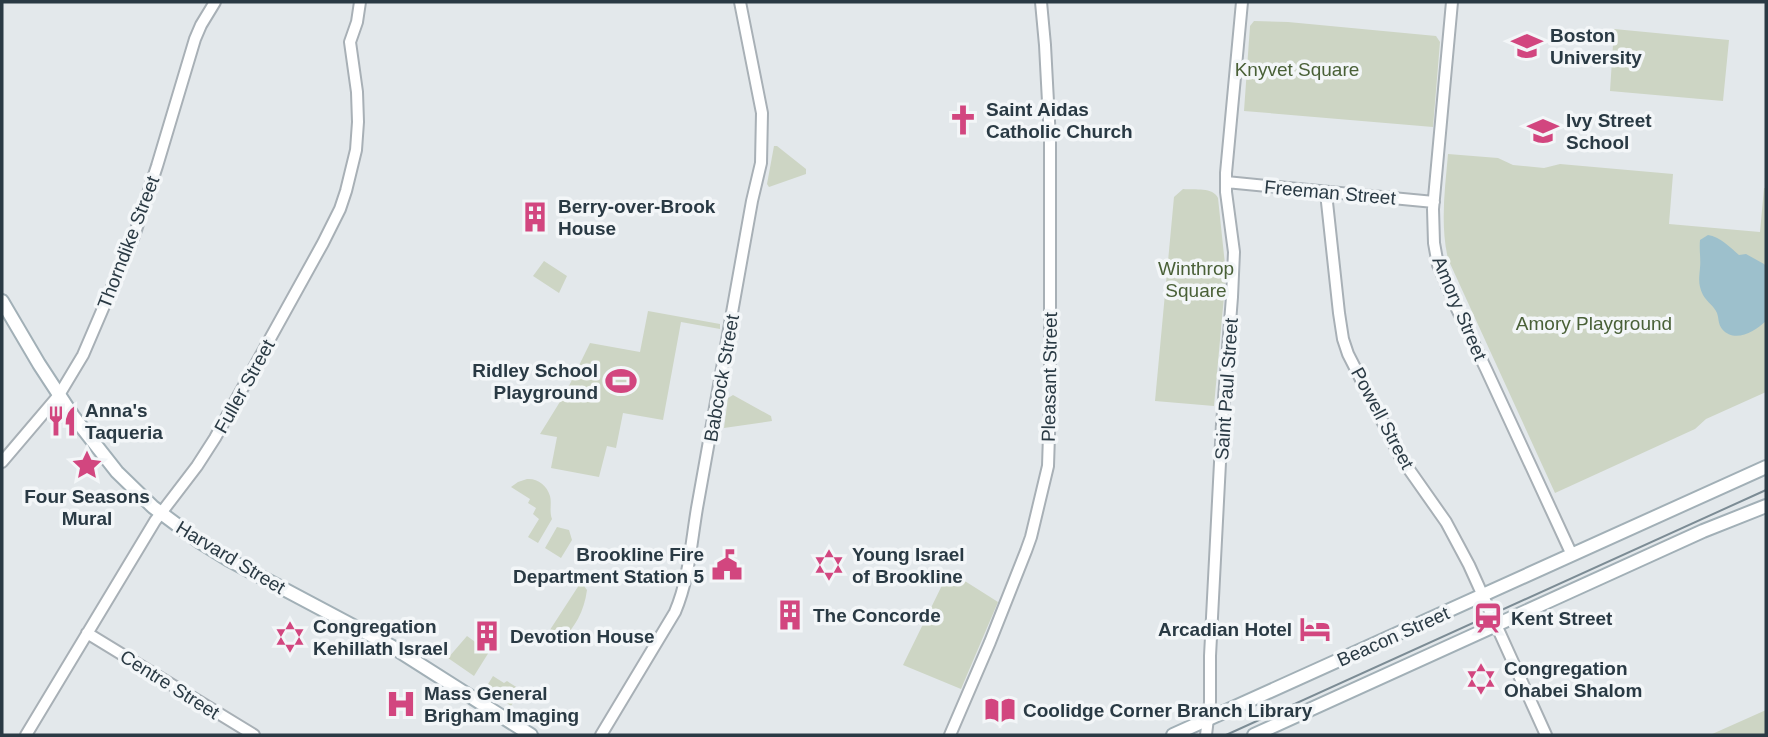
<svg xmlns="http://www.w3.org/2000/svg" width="1768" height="737" font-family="Arial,sans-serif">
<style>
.green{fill:#cdd5c4}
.water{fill:#9dc0cc}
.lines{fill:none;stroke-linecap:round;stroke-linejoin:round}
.secondary-casing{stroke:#a8b0b6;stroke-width:14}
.primary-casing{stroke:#a2b0b7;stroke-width:16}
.secondary{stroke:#fff;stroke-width:10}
.primary{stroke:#fff;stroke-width:12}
.tram{stroke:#7c8c95;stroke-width:2}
.labels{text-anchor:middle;stroke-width:7;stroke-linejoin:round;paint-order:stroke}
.poi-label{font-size:19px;font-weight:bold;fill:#2a3a44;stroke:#f3f6f8;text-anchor:start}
.park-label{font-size:19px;fill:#496037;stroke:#f3f6f8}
.street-label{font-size:19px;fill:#2a3a44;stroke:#f3f6f8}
</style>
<rect width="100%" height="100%" fill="#e3e8eb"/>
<path class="green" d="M1254,21L1288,22L1436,36L1440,42L1433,127L1244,111L1250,26Z
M1614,29L1729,40L1723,101L1610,91Z
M774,146H777L806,169V174L769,187L767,184Z
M1448,154L1498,158L1513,165L1544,168L1560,164L1673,174L1669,224L1760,232L1764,188H1766V392L1706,419L1695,429L1555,493L1448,259C1440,224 1445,189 1448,154Z
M1183,189C1195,190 1213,187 1218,198L1226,274L1214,406L1155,401L1174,197Z
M544,261L567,276L559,293L533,276Z
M648,311L720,324V329L681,322L663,420L623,413L616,448L607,446L599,477L551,468L557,437L540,434L566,392L590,343L640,352Z
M733,395L771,416L772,421L724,428L728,398Z
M527,479C537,478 547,485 550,496C552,503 549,511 552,519L538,543L528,537L539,519L533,514L536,508L528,503L530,499L511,487L518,482Z
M557,527L569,530L572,540L561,558L545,548Z
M949,571L998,602L961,689L903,665Z
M581,582L587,590C584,612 575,627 560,642L546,636Z
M467,636L489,652L474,676L448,658Z
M493,676L504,683L507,681L521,690L511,706L485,689Z
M1766,710V735H1710Z"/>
<path class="water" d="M1708,235C1720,237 1730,247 1739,255L1746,254L1764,264L1766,266V321C1755,331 1735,344 1722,329C1718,324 1719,319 1717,313C1714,306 1707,302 1703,295C1698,285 1699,279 1700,268C1701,259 1699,250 1700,240Z"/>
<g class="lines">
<g class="secondary-casing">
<path id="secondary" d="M1452,2L1433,209L1434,243L1438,265L1457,309L1486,369L1572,555
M1226,182L1434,202
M1326,193L1339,313L1343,339L1348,354L1401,458L1446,522L1469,565L1546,735
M2,462L59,395L83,355L134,236L157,166L195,39L201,25L215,2
M87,633L254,735
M26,735L155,521L197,466L215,438L323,243L340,209L346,191L356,150L358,122L357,92L350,42L357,22L360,2
M601,735L675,612C689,579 691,544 697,508L752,201L761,163L762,113L740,2
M950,735L990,642L1026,551L1031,537L1048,466L1050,403V140L1045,45L1041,2
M1206,735L1210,702V656L1222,424L1232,297L1234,252L1226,192V173L1242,2"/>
</g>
<g class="primary-casing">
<path id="primary" d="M2,301L39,364L73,416L117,472L153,507L200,542L229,560L391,646L531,735
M1173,735L1766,467
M1254,735L1703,531L1766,506"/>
</g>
<use href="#secondary" class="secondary"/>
<use href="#primary" class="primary"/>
<path class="tram" d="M1226,735L1766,490"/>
</g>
<defs>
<g id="university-bare" transform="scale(2.415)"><path d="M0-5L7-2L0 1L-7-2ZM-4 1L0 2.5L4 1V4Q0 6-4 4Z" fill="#d2467f" stroke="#f3f6f8" stroke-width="2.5" paint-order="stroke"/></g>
<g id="church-bare" transform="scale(2.415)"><path d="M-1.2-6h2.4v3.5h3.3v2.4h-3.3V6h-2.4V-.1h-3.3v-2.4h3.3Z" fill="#d2467f" stroke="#f3f6f8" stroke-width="2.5" paint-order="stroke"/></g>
<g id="school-bare" transform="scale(2.415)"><path d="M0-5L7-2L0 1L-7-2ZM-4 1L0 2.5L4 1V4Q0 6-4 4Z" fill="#d2467f" stroke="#f3f6f8" stroke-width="2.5" paint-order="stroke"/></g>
<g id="building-bare" transform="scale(2.415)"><path d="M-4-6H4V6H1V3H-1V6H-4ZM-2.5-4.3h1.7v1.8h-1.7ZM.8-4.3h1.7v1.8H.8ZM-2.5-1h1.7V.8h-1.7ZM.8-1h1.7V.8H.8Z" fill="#d2467f" stroke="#f3f6f8" stroke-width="2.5" paint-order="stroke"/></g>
<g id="stadium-bare" transform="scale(2.415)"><path d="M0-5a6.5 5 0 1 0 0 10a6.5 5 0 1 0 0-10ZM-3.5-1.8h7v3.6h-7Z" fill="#d2467f" stroke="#f3f6f8" stroke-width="2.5" paint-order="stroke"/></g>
<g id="restaurant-bare" transform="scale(2.415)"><path d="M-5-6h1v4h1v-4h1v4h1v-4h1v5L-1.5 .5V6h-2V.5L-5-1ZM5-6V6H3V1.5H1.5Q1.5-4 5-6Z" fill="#d2467f" stroke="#f3f6f8" stroke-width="2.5" paint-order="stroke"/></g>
<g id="sight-bare" transform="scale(2.415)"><path d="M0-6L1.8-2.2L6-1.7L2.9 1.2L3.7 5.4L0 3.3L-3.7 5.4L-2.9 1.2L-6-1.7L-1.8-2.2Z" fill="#d2467f" stroke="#f3f6f8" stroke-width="2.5" paint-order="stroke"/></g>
<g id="civic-bare" transform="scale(2.415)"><path d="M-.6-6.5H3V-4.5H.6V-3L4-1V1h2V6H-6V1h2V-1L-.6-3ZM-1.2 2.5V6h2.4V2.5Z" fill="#d2467f" stroke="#f3f6f8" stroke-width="2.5" paint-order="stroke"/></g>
<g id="synagogue-bare" transform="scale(2.415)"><path d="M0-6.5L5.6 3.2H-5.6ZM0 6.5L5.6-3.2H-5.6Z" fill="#d2467f" stroke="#f3f6f8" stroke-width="2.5" paint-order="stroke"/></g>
<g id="station-bare" transform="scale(2.415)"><path d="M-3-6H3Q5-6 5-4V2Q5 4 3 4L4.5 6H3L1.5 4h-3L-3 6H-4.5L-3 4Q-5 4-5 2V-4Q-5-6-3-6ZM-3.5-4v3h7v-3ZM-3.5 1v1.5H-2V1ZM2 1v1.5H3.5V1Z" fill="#d2467f" stroke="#f3f6f8" stroke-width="2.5" paint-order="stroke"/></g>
<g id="hotel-bare" transform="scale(2.415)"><path d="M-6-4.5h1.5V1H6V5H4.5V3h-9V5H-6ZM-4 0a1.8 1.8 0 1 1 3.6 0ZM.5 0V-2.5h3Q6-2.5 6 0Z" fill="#d2467f" stroke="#f3f6f8" stroke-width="2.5" paint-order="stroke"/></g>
<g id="hospital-bare" transform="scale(2.415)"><path d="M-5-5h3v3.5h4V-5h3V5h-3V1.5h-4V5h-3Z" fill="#d2467f" stroke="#f3f6f8" stroke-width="2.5" paint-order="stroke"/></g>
<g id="library-bare" transform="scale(2.415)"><path d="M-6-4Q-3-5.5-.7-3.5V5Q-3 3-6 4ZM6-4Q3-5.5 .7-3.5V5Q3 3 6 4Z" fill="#d2467f" stroke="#f3f6f8" stroke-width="2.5" paint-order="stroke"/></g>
</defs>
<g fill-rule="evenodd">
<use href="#university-bare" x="1527" y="46"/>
<use href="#church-bare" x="963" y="120"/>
<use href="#school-bare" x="1543" y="131"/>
<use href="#building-bare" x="535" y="217"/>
<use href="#stadium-bare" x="621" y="381"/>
<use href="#restaurant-bare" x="62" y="421"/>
<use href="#sight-bare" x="87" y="465"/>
<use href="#civic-bare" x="727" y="565"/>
<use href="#synagogue-bare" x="829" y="565"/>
<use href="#building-bare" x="790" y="615"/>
<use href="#station-bare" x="1488" y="618"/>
<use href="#hotel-bare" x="1315" y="629"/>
<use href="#building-bare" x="487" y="636"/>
<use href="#synagogue-bare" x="290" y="637"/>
<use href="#synagogue-bare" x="1481" y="679"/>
<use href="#hospital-bare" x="401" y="704"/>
<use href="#library-bare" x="1000" y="710"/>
</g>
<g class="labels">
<g class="poi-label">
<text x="1550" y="42">Boston<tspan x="1550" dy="22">University</tspan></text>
<text x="986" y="116">Saint Aidas<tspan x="986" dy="22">Catholic Church</tspan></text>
<text x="1566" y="127">Ivy Street<tspan x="1566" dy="22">School</tspan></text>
<text x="558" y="213">Berry-over-Brook<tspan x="558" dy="22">House</tspan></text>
<text x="598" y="377" text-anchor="end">Ridley School<tspan x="598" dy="22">Playground</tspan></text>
<text x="85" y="417">Anna's<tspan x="85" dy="22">Taqueria</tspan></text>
<text x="87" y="503" text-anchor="middle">Four Seasons<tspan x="87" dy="22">Mural</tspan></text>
<text x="704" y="561" text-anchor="end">Brookline Fire<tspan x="704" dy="22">Department Station 5</tspan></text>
<text x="852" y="561">Young Israel<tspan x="852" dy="22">of Brookline</tspan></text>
<text x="813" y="622">The Concorde</text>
<text x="1511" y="625">Kent Street</text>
<text x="313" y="633">Congregation<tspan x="313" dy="22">Kehillath Israel</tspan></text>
<text x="1292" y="636" text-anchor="end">Arcadian Hotel</text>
<text x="510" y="643">Devotion House</text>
<text x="1504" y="675">Congregation<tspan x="1504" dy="22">Ohabei Shalom</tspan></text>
<text x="424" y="700">Mass General<tspan x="424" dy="22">Brigham Imaging</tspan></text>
<text x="1023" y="717">Coolidge Corner Branch Library</text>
</g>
<g class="park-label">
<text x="1297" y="76">Knyvet Square</text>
<text x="1196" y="275">Winthrop<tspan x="1196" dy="22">Square</tspan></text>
<text x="1594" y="330">Amory Playground</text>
</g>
<g class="street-label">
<text transform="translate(1330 192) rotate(5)" y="7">Freeman Street</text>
<text transform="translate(128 242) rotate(-69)" y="7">Thorndike Street</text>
<text transform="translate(1460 308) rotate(67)" y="7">Amory Street</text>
<text transform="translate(1049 377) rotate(-89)" y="7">Pleasant Street</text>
<text transform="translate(721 378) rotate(-80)" y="7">Babcock Street</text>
<text transform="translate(244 386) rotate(-61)" y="7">Fuller Street</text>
<text transform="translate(1226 389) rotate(-86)" y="7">Saint Paul Street</text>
<text transform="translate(1383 418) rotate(62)" y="7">Powell Street</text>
<text transform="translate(231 557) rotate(31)" y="7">Harvard Street</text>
<text transform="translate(1393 636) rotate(-24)" y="7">Beacon Street</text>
<text transform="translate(170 684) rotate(32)" y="7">Centre Street</text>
</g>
</g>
<rect width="1768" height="737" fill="none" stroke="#2a3a44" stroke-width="7"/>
</svg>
